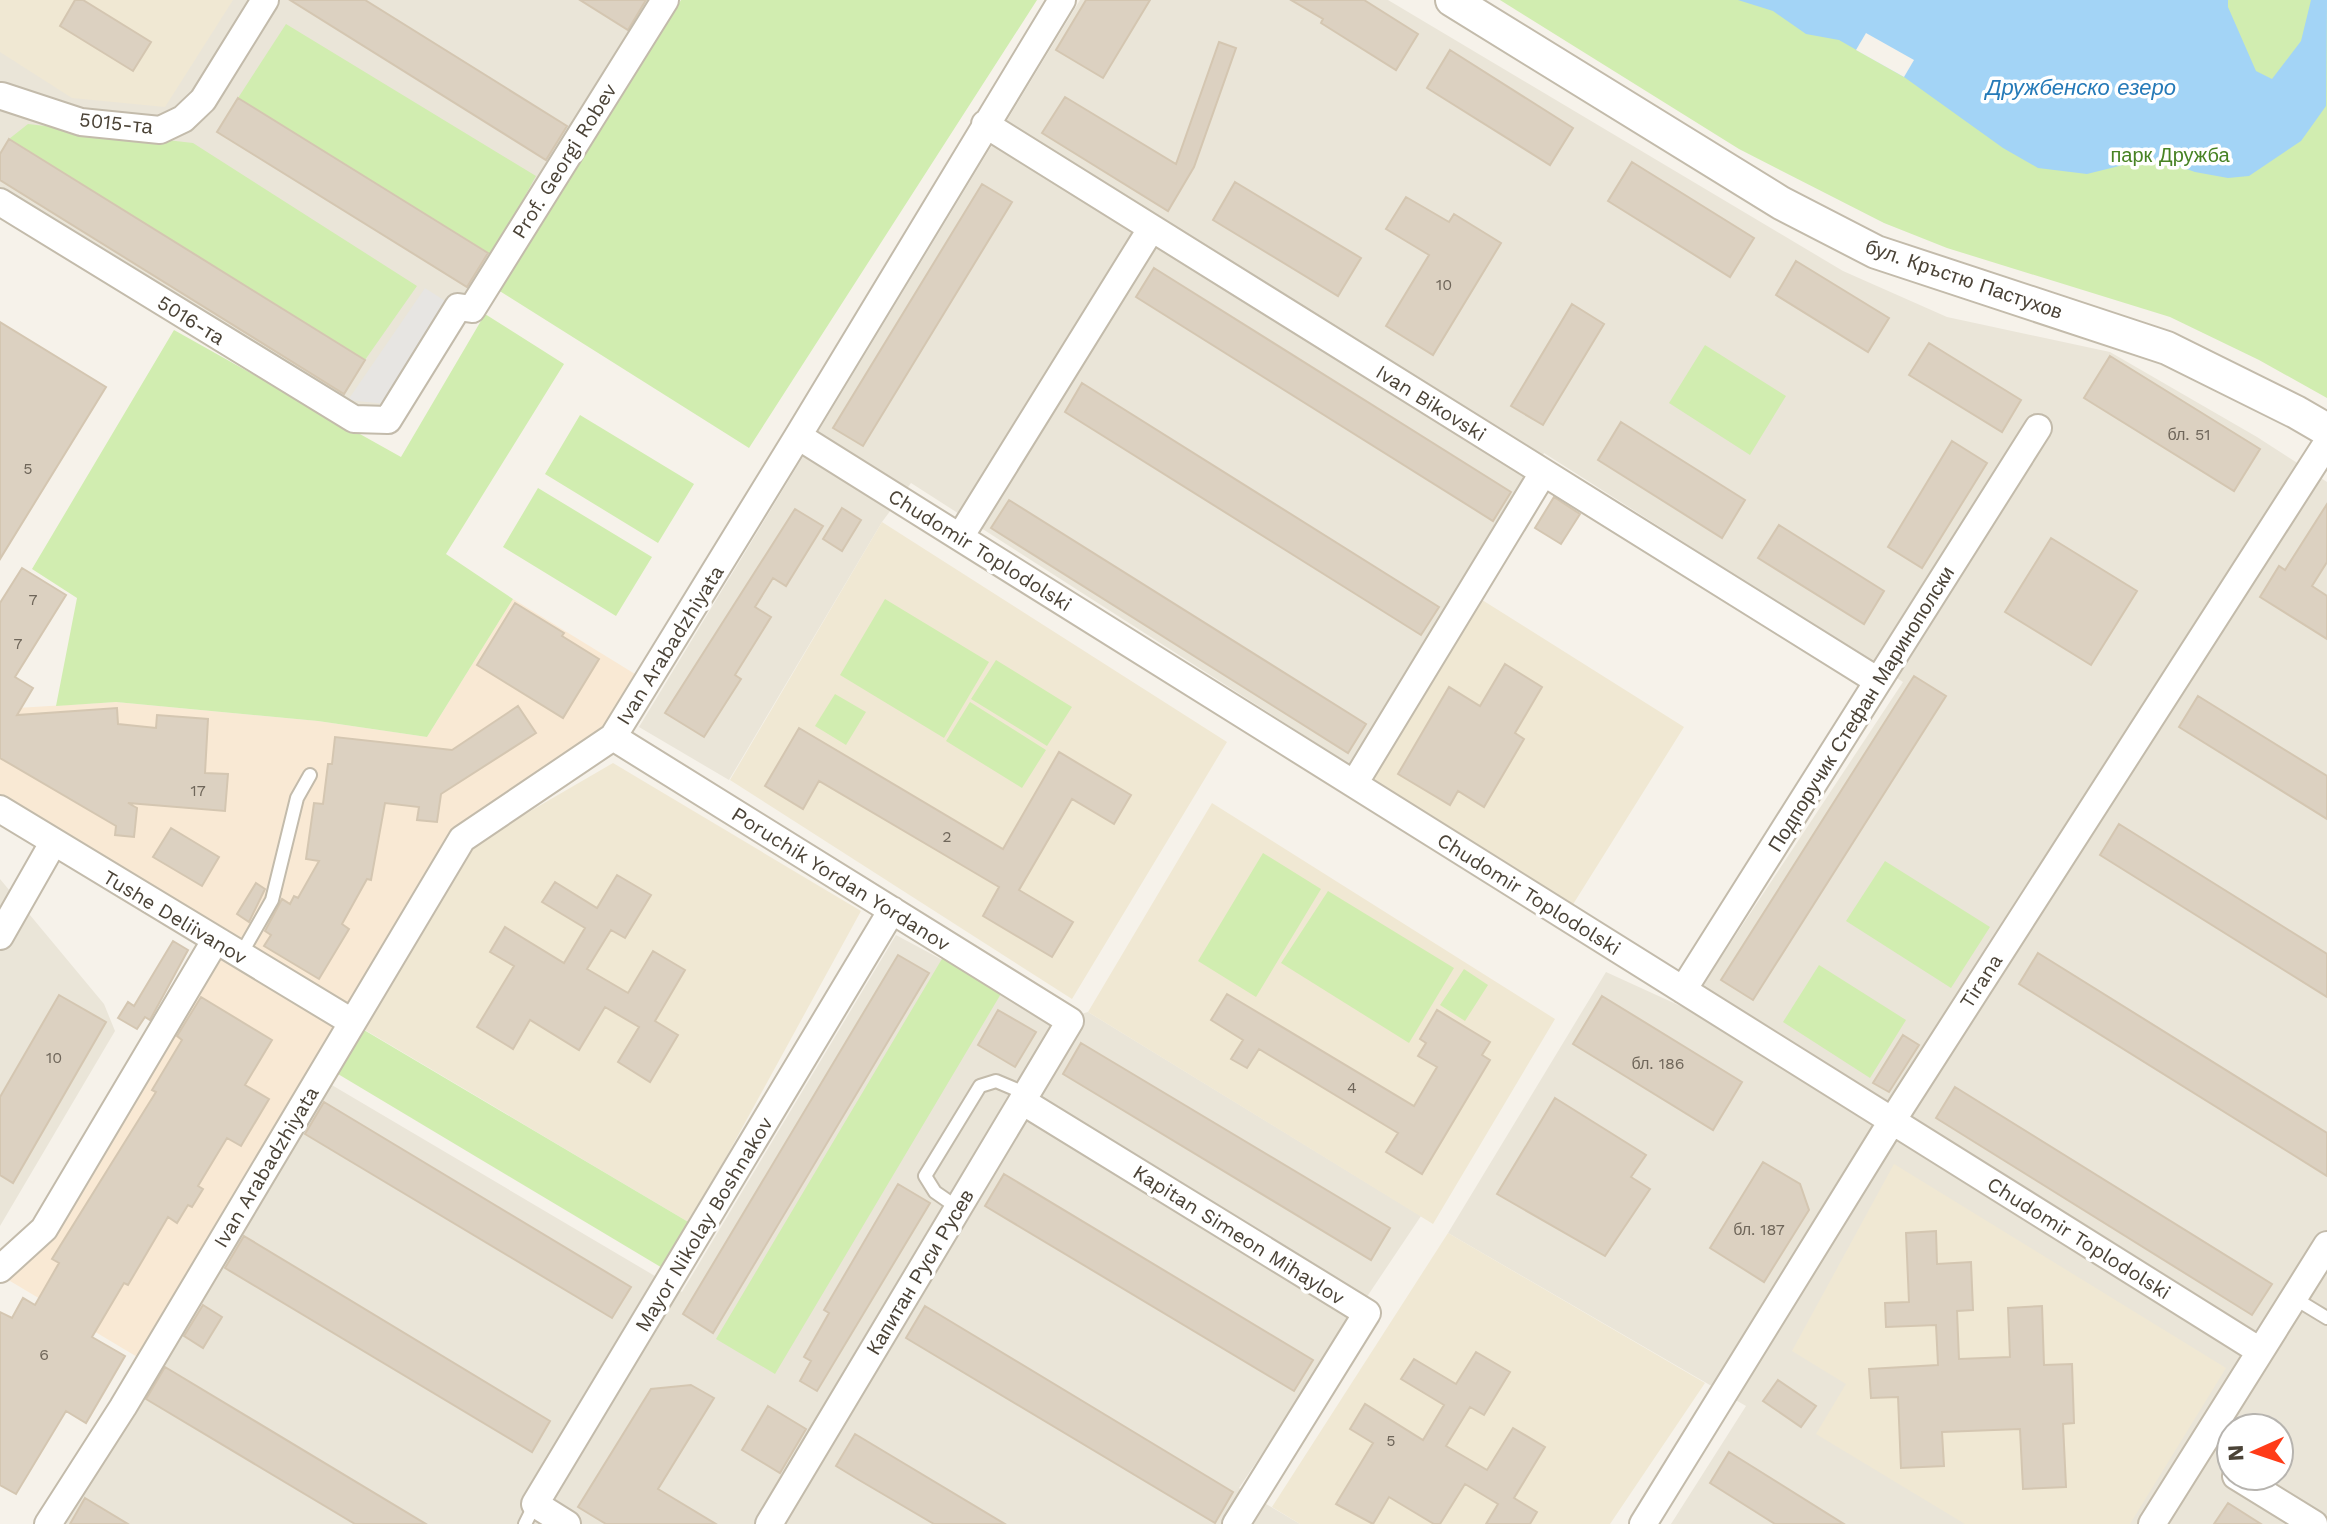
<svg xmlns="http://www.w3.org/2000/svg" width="2327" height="1524" font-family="'Work Sans',sans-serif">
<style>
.residential{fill:#eae5d8;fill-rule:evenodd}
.commercial{fill:#f9e9d4}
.education{fill:#f0e8d3}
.green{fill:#d1edb0}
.parking{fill:#e7e5e2}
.water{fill:#a3d4f6}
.pier{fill:#f6f2ea}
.building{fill:#dcd1c1;stroke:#d4c6b1;stroke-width:2}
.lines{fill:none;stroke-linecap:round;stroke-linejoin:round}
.service-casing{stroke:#c3bbab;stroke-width:16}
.minor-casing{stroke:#c3bbab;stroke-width:30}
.tertiary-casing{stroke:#c3bbab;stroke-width:36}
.service{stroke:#fff;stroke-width:12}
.minor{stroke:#fff;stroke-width:26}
.tertiary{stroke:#fff;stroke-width:32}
.labels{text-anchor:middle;stroke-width:7;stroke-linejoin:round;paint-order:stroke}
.number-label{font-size:16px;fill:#6f665a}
.street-label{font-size:20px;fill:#4b4337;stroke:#fff}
.park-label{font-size:20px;fill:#488324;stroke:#fff}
.water-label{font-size:22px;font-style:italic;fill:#257ab8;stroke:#fff}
</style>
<rect width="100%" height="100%" fill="#f6f2ea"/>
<path class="residential" d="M0,0H648L478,291L384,413L347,405L0,194Z
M1080,0H1388L1843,271L1947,317L2110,352L2257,437L2327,482V1524H1671L1746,1406L1448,1233L1606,972L1687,1009L1903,682L1544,453L1352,766L911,483L882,522L729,780L639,727ZM2231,1428H2279V1476H2231Z
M0,879L104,1004L115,1031L0,1226Z
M896,935L1056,1021L1088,1012L1421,1216L1239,1488L1300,1524H61L325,1081L682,1292Z"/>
<path class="commercial" d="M513,599L648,682L613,737L462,839L149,1364L0,1275L45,1228L215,941L0,809V709L116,702L318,721L427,737Z"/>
<path class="education" d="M0,0H233L165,107L72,98L0,52Z
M882,522L1227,742L1072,999L730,780Z
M1479,598L1684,727L1572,906L1367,777Z
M613,763L861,911L690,1223L365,1030L472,845Z
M1212,803L1555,1019L1433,1224L1088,1012Z
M1894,1164L2226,1368L2130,1524H1965L1816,1434L1846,1384L1792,1351Z
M1448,1233L1705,1383L1610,1524H1300L1272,1507Z"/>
<path class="green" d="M681,0H1037L749,448L498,290Z
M1500,0H2327V398L2259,360L2170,317L1947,248L1884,223L1739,149Z
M286,24L536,176L492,256L238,98Z
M28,124L193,143L417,286L365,360L9,139Z
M485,314L564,364L446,554L513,599L427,737L318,721L116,702L56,706L77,598L32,569L174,330L401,457Z
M1705,345L1786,396L1750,455L1669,403Z
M580,415L694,484L658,543L545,474Z
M538,488L652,557L616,616L503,547Z
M885,599L989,662L944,738L840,675Z
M996,660L1072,707L1047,746L971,699Z
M835,694L866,712L846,745L815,726Z
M970,702L1046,750L1022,788L946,741Z
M1263,853L1321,889L1256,997L1198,961Z
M1885,861L1990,927L1951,988L1846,921Z
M1328,891L1454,968L1409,1043L1281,963Z
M949,947L1008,982L775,1374L716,1339Z
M1819,965L1906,1020L1870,1078L1783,1022Z
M1464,969L1488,985L1465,1021L1440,1005Z
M364,1030L690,1223L664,1269L338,1074Z"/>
<path class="parking" d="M425,288L453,306L385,404L348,400Z"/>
<path class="water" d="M1738,0H2228V7L2256,71L2272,79L2301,41L2311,0H2327L2326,106L2301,141L2249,176L2228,178L2195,172L2169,163L2139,161L2087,174L2038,168L2003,148L1904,77L1839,40L1806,34L1773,11Z"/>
<path class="pier" d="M1866,33L1914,60L1904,77L1856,50Z"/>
<path class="building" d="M75,0H83L151,42L133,71L60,26Z
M290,0H365L567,126L546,160Z
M580,0H646L628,30Z
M1086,0H1150L1103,78L1056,50Z
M1291,0H1364L1418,34L1396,70L1321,23L1323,19Z
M1219,42L1236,48L1194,167L1168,211L1042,133L1065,97L1176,164Z
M1450,50L1573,128L1550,165L1427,88Z
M238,98L488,253L467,287L217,132Z
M9,139L365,360L344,394L0,180V154Z
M1632,162L1754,238L1730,277L1608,201Z
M1235,182L1361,258L1338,296L1213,220Z
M982,184L1012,202L863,446L833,428Z
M1406,197L1449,222L1454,214L1501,243L1433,355L1386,326L1429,255L1386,229Z
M1796,261L1889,318L1868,352L1776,295Z
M1154,268L1511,492L1493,521L1136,297Z
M1572,304L1604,324L1543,425L1511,406Z
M0,322L106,387L0,559Z
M1929,343L2021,400L2002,432L1909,375Z
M2110,356L2260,449L2234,491L2084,398Z
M1082,383L1439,607L1421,635L1065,412Z
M1621,422L1745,500L1722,538L1598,460Z
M1952,441L1987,463L1922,568L1888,547Z
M1554,497L1580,514L1561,544L1535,528Z
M1009,500L1366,724L1348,753L991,528Z
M2327,504V562L2312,586L2327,596V639L2260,597L2279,566L2285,570Z
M842,508L861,520L842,551L823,539Z
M795,509L823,526L786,586L773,578L755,607L771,617L735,675L741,679L704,737L665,713Z
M1779,525L1884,591L1864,624L1758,558Z
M2051,538L2137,591L2091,665L2005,612Z
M22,568L66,595L15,677L33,688L17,715L117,708L118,724L156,728L157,715L208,719L205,773L228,774L225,811L128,803L137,808L134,837L115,835L116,826L0,758V603Z
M515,603L564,633L562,636L599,659L563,718L477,665Z
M1505,664L1542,687L1515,733L1524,739L1484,807L1458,791L1450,805L1398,774L1449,687L1480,706Z
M1914,676L1946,696L1753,1000L1721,980Z
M2198,696L2327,776V819L2179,727Z
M518,706L536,733L441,794L437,822L417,820L419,807L385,803L371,880L367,879L342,924L349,929L319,979L264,946L271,935L265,931L282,899L290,904L294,896L298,898L319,861L306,859L314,803L323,804L328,764H332L335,737L452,750Z
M799,728L1003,849L1059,752L1131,795L1114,824L1072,799L1019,890L1073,922L1052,957L983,916L999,887L819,781L803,809L765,786Z
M2119,824L2327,954V997L2100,855Z
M171,828L219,857L202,886L153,857Z
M617,875L651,895L625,938L611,930L587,969L628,993L653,951L685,970L655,1021L678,1035L650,1082L618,1062L639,1027L605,1007L579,1050L530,1020L513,1049L477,1027L514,966L490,952L505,927L564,963L585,928L542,902L555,882L597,908Z
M256,883L265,889L249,922L237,914Z
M173,941L188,950L150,1020L145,1017L137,1029L118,1018L128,1002L134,1006Z
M2038,953L2327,1133V1176L2019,984Z
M898,955L929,973L713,1333L683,1314Z
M1227,994L1414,1106L1437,1067L1418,1056L1426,1043L1420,1039L1437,1010L1490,1042L1482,1055L1490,1060L1422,1174L1386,1152L1398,1133L1259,1049L1247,1068L1231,1059L1243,1040L1211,1020Z
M59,995L106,1022L13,1183L0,1175V1097Z
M1602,996L1742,1082L1713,1130L1573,1044Z
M201,997L272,1040L245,1085L269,1099L241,1146L227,1138L198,1186L203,1189L192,1207L188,1205L177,1223L168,1217L128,1285L124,1283L92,1337L125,1356L86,1423L66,1411L16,1494L0,1485V1312L12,1318L23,1298L35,1305L59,1263L52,1259L156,1092L152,1090L182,1040L177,1036Z
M998,1010L1036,1032L1015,1067L978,1045Z
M1903,1035L1919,1045L1889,1092L1873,1083Z
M1081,1043L1390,1228L1371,1260L1063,1074Z
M1955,1087L2272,1284L2252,1315L1936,1118Z
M1555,1098L1646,1155L1631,1177L1650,1189L1605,1256L1497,1194Z
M324,1102L631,1287L612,1318L305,1134Z
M1763,1162L1800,1184L1809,1210L1764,1282L1710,1248Z
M1004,1174L1313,1360L1294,1391L985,1206Z
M898,1184L930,1203L817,1391L800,1381L811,1361L804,1357L829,1313L824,1310Z
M1936,1231L1937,1264L1971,1262L1973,1310L1957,1311L1959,1359L2010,1357L2008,1308L2042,1306L2044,1365L2072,1364L2074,1423L2063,1424L2066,1487L2023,1489L2020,1429L1942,1432L1944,1466L1901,1468L1898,1397L1871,1398L1869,1369L1938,1365L1936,1325L1886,1327L1885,1303L1909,1302L1906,1233Z
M244,1236L550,1421L532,1452L225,1268Z
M203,1305L222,1317L203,1348L184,1336Z
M925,1306L1233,1492L1215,1523L906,1338Z
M1476,1352L1510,1372L1484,1415L1470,1407L1446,1446L1487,1470L1513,1428L1545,1447L1514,1498L1537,1512L1530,1524H1486L1498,1504L1465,1484L1440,1524H1434L1389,1497L1373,1524L1336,1504L1373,1443L1350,1429L1365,1404L1423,1440L1444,1405L1401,1379L1414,1359L1456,1384Z
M165,1367L426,1524H355L146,1399Z
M1778,1380L1816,1406L1801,1427L1763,1401Z
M691,1385L714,1398L658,1489L716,1524H606L578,1507L651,1389Z
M768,1406L806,1429L780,1473L742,1450Z
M855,1434L1005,1524H934L859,1480L836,1466Z
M1729,1452L1844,1524H1775L1710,1483Z
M85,1498L128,1524H70Z
M2228,1503L2261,1524H2214Z"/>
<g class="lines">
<g class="service-casing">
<path id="service" d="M240,956L272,900L297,798L310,775
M958,1208L935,1192L925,1176L980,1086L996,1081L1027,1094
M2294,1298L2327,1318
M525,1524L535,1504"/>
</g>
<g class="minor-casing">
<path id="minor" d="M2,96L81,122L160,130L183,119L203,100L265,0
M985,124L1878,681
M0,202L354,419L388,420L458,307L472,309L665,0
M798,436L2260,1351
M960,537L1151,229
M613,737L1070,1021L769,1524
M1354,784L1543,473
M0,809L352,1022
M0,936L53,843
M1683,990L2038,428
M1022,1101L1367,1313L1236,1524
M0,1269L44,1229L215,941
M2236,1476L2314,1524
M48,1524L123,1407L462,839L613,737L798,436L1062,0
M567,1524L535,1504L892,910
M1643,1524L1892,1121L2327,443
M2152,1524L2327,1245"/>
</g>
<g class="tertiary-casing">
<path id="tertiary" d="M1452,0L1781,203L1876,252L2167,348L2296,412L2327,430"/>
</g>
<use href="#service" class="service"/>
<use href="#minor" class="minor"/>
<use href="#tertiary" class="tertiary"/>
</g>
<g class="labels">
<g class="number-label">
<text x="1444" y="290">10</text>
<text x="2189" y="440">бл. 51</text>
<text x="28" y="474">5</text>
<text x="33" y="605">7</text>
<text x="18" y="649">7</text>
<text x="198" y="796">17</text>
<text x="947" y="842">2</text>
<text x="54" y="1063">10</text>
<text x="1658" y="1069">бл. 186</text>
<text x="1352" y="1093">4</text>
<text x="1759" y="1235">бл. 187</text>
<text x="44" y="1360">6</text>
<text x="1391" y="1446">5</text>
</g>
<g class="street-label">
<text transform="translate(116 123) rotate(6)" y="7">5015-та</text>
<text transform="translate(564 161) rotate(-58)" y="7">Prof. Georgi Robev</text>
<text transform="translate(1964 279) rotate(19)" y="7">бул. Кръстю Пастухов</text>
<text transform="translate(191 320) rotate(32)" y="7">5016-та</text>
<text transform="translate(1431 403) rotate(32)" y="7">Ivan Bikovski</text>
<text transform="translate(980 550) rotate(32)" y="7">Chudomir Toplodolski</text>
<text transform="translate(670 645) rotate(-58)" y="7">Ivan Arabadzhiyata</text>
<text transform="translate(1861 709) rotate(-58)" y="7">Подпоручик Стефан Маринополски</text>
<text transform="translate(841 879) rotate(32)" y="7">Рoruchik Yordan Yordanov</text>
<text transform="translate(1529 894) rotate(32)" y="7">Chudomir Toplodolski</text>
<text transform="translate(175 917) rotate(31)" y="7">Tushe Deliivanov</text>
<text transform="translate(1981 981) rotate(-57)" y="7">Tirana</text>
<text transform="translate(266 1167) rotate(-59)" y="7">Ivan Arabadzhiyata</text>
<text transform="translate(704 1224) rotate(-59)" y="7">Мayor Nikolay Boshnakov</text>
<text transform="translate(1239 1235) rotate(32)" y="7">Кapitan Simeon Mihaylov</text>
<text transform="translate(2079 1238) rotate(32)" y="7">Chudomir Toplodolski</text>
<text transform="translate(920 1272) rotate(-59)" y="7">Капитан Руси Русев</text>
</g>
<g class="park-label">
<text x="2170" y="162">парк Дружба</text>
</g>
<g class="water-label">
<text x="2081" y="95">Дружбенско езеро</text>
</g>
</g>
<g transform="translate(2255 1452) rotate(267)"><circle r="38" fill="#ffffff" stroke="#b7b4af" stroke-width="2"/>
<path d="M0-6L14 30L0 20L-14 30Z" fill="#ff3b18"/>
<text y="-12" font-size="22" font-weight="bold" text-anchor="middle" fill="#4b4337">N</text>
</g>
</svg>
